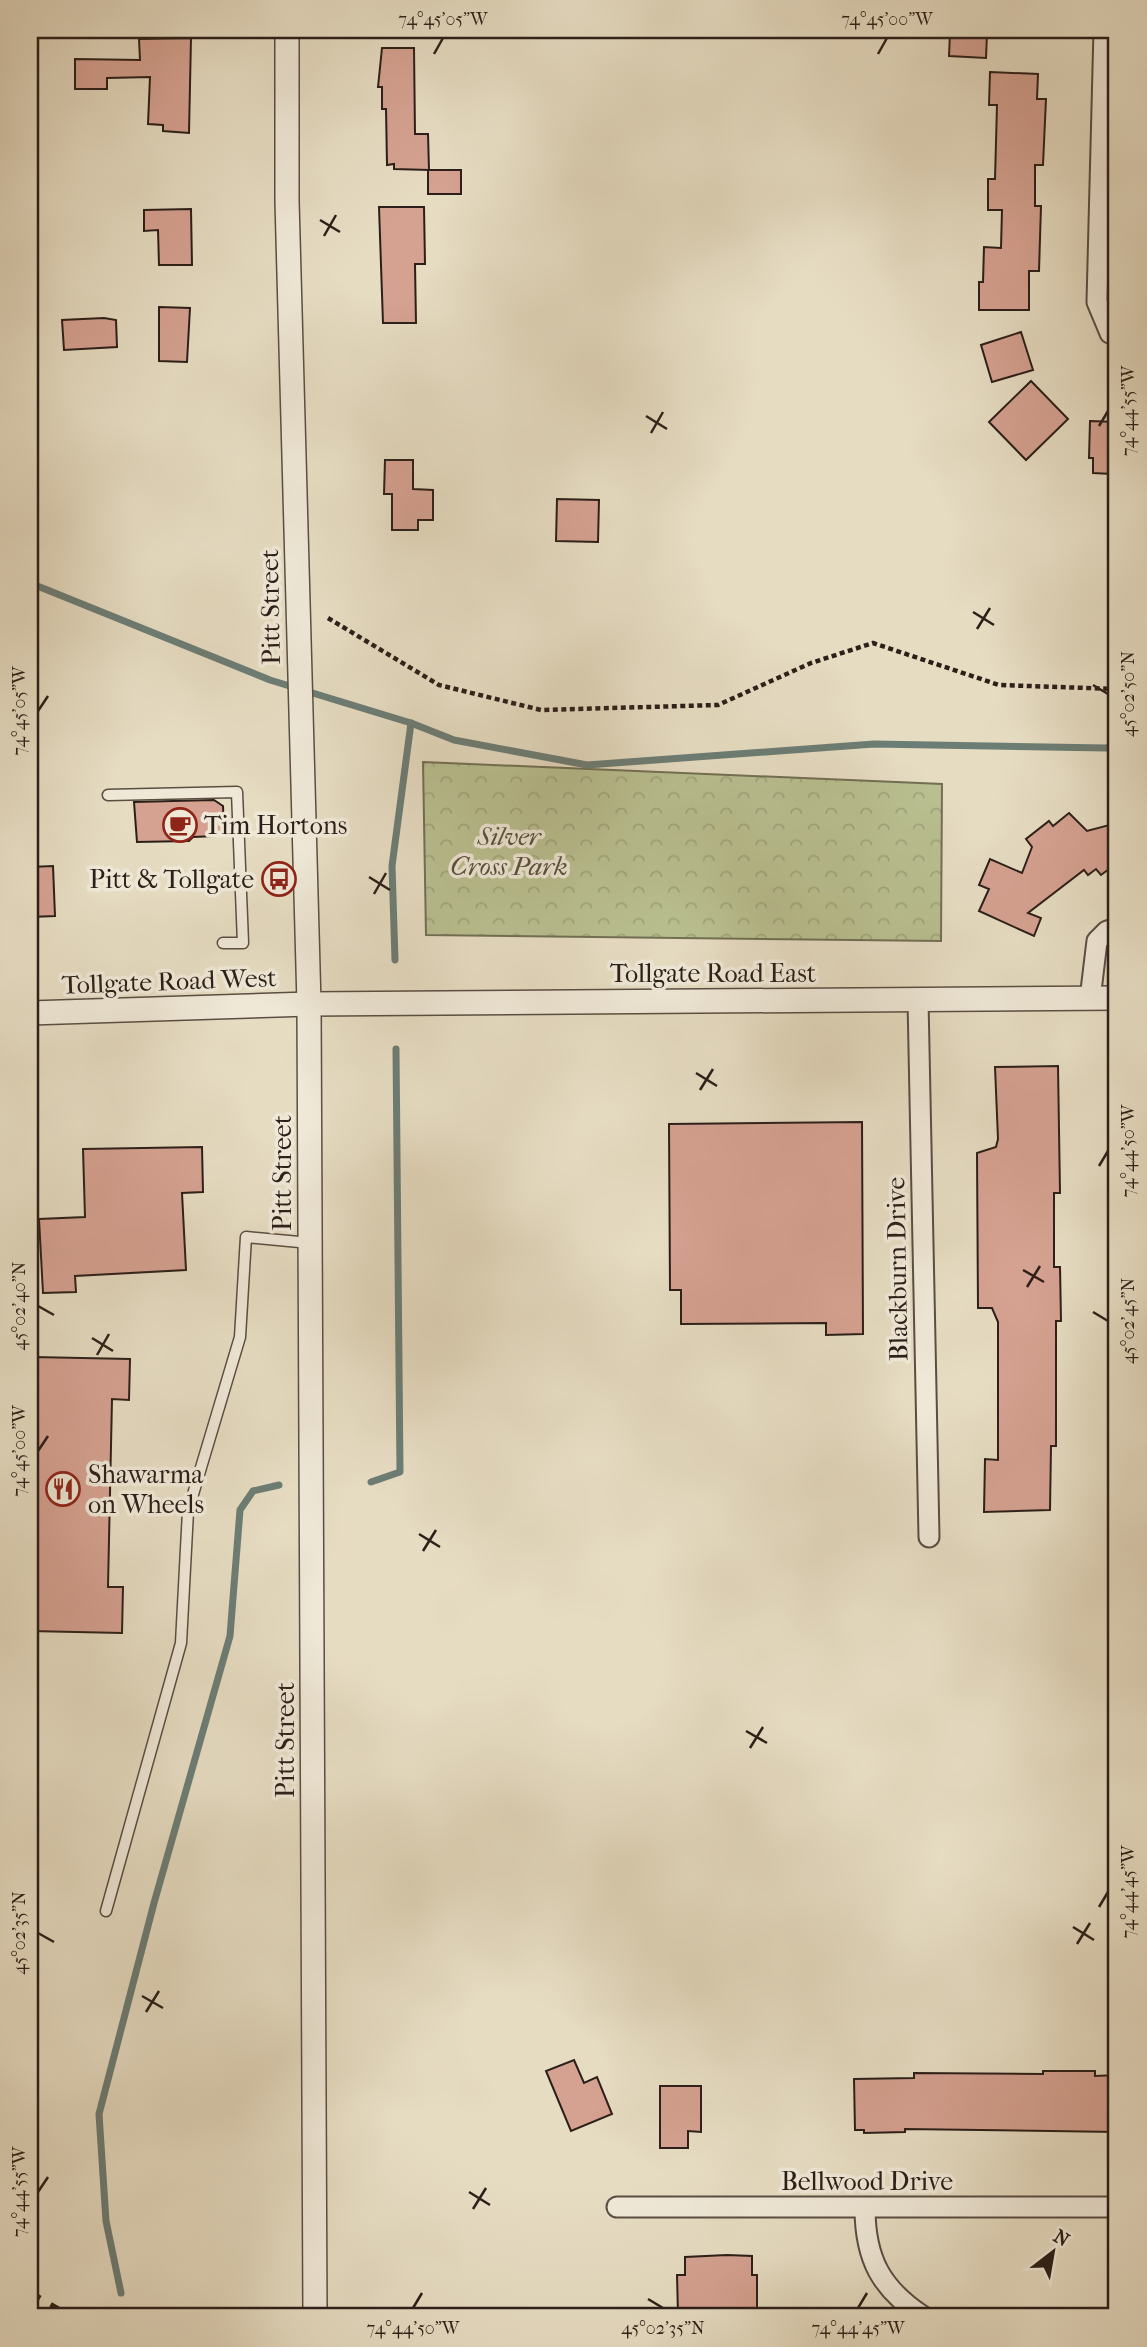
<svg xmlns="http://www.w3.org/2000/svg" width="1147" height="2347" viewBox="0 0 1147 2347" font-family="'IM FELL French Canon',serif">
	<defs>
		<pattern id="forest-crowns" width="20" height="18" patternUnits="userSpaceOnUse" patternTransform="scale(1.75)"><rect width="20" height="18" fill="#b9bf90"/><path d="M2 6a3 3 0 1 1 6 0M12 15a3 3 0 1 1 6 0" fill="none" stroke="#9fa47c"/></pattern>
	</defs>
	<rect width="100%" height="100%" fill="#e6dcc2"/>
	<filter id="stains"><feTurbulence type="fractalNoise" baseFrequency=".00286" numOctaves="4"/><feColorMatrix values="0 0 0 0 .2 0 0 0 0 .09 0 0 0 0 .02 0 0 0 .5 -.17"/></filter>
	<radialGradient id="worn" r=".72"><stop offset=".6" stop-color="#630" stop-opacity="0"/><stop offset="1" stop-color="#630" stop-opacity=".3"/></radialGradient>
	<path fill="url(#forest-crowns)" stroke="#726f54" stroke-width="2" d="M423,762L942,784L941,941L426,935Z"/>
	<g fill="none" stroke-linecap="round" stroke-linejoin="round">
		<g stroke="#6c7d75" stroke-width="7">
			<path d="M30,583L270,680L411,723L454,740L587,765L874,744L1106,748L1117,745"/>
			<path d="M395,960L392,866L411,723"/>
			<path d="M371,1482L400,1472L396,1049"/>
			<path d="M121,2293L106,2221L99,2114L154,1903L230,1636L240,1510L253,1491L279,1485"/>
		</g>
	</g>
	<g fill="#d5a191" stroke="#2c1f19" stroke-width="2">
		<path d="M950,33L987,34L986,58L949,56Z"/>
		<path d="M191,38L189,133L163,131V125L148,124L150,77L107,78V89H75V59L140,60L139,39Z"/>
		<path d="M382,48H414L415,134H428L429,170L394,169V164L387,165L386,109H382V87H378Z"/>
		<path d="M990,72L1038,74L1037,99H1046L1043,165H1035V206H1041L1039,271H1029V310H979V282H983L984,247L1001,248L1002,210H988V179H995L997,105H989Z"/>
		<rect x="428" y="170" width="33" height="24"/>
		<path d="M379,207H424L425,264H415L416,323H383Z"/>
		<path d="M191,209L192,265H159L158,230L144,231V210Z"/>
		<path d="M159,307L190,308L187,362L159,361Z"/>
		<path d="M104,318L116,320L117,347L64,350L62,320Z"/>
		<path d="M1021,332L1033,370L992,382L981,345Z"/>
		<path d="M1031,381L1068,419L1026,460L989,422Z"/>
		<path d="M1090,421L1117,422V459H1113L1112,474L1093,473V458H1089Z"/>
		<path d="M385,460H413V489L433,490V520H418V530H392V494H384Z"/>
		<path d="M557,499L599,500L598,542L556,541Z"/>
		<path d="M214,800L223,806L224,830L216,836L193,837L189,841L137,842L134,802Z"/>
		<path d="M1069,813L1087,831L1117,823V863L1101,875L1096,869L1088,875L1084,870L1028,913L1041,918L1034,936L979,911L989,889L979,885L990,859L1022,873L1032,847L1026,839L1049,821L1053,826Z"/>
		<path d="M53,866L55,916L30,917V867Z"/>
		<path d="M1058,1066L1060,1193H1054V1267H1060L1061,1321H1056V1446H1051L1050,1510L984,1512L985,1459L998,1460V1322L992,1308H978L977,1153L996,1147L998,1139L995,1067Z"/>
		<path d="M862,1122L863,1334L826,1335V1323L681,1324V1290H670L669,1124Z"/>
		<path d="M202,1147L203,1192L182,1193L186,1270L75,1276L76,1292L43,1293L39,1219L85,1217L83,1149Z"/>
		<path d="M33,1357L130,1359L129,1400L112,1399L108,1587H123L122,1633L30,1631Z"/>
		<path d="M574,2060L584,2083L597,2077L612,2114L571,2131L546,2071Z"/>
		<path d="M1043,2071H1095V2076L1117,2075V2132L905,2129V2132L864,2133V2130H855L854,2079L914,2078V2073L1043,2074Z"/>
		<path d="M660,2086H701V2132L688,2131V2148H660Z"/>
		<path d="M727,2255L752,2256V2275H757V2314H678L677,2275H685V2257Z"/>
	</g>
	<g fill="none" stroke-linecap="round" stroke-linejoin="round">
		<g stroke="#5a4e43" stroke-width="13">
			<g id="service">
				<path d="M108,795L237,792L243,943H223"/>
				<path d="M106,1911L181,1643L188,1511L240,1337L246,1237L310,1243"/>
			</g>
		</g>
		<g stroke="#5a4e43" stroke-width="23">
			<g id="minor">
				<path d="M1104,30L1097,302L1110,333L1117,335"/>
				<path d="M1090,999L1097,941L1107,931L1117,928"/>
				<path d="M918,1000L929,1537"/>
				<path d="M617,2207H1117"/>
				<path d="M865,2208C865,2259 881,2289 924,2317"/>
			</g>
		</g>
		<g stroke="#5a4e43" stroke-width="26">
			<g id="tertiary">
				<path d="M287,30V201L309,1004L315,2317"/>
				<path d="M30,1013L309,1004L1117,998"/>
			</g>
		</g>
		<path stroke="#2c1f19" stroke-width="4.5" stroke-dasharray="5 3.5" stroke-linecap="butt" d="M328,618L439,685L541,710L718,705L811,663L873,643L999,685L1117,689"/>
		<use href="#service" stroke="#efe8d7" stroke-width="10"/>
		<use href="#minor" stroke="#efe8d7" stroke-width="19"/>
		<use href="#tertiary" stroke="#efe8d7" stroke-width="23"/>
		<g stroke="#2c1f19" stroke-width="5" stroke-dasharray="12 12" stroke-linecap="butt">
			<path d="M30,2292L72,2317"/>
			<path d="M30,2307L46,2317"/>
		</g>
	</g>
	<path fill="none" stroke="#2c1f19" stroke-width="2.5" d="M434,54L443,38M878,54L887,38M320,220L340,232M324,236L336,215M646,416L667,429M1099,426L1108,411M651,433L663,412M973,612L994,625M977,629L990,608M1093,685L1108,694M38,711L48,696M369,877L390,890M374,894L386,873M696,1073L717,1086M700,1090L713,1069M1099,1166L1108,1151M1023,1270L1044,1282M1027,1287L1040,1266M38,1306L54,1315M1093,1312L1108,1321M92,1338L113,1351M97,1355L109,1334M38,1451L48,1436M419,1534L440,1547M423,1551L436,1530M746,1731L767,1743M750,1748L763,1727M1099,1907L1108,1892M1073,1927L1094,1940M38,1933L54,1942M1077,1944L1090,1923M142,1996L163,2008M146,2012L159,1991M38,2192L48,2177M469,2192L490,2205M473,2209L486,2188M648,2299L663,2308M413,2308L422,2293M858,2308L867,2293"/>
	<defs>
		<g id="cafe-ring" transform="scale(1.75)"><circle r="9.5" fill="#efe8d7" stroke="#8f2418" stroke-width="1.5"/><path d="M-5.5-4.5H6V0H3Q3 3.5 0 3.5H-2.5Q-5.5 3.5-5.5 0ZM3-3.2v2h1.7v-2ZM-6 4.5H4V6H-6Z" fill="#8f2418"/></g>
		<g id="bus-ring" transform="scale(1.75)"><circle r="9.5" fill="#efe8d7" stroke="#8f2418" stroke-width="1.5"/><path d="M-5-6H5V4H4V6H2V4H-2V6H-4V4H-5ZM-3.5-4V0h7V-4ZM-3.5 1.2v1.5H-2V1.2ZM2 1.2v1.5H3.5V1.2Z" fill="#8f2418"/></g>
		<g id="restaurant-ring" transform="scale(1.75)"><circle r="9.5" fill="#efe8d7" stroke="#8f2418" stroke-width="1.5"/><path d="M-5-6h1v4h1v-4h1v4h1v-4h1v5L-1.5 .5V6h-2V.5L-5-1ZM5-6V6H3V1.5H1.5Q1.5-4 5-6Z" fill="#8f2418"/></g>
	</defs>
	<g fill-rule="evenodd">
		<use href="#cafe-ring" x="180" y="825"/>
		<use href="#bus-ring" x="279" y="879"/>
		<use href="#restaurant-ring" x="63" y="1489"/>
	</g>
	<g text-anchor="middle" stroke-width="7" stroke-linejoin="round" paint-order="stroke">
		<g font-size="26" fill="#2c1f19" stroke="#efe8d7">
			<text transform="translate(270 607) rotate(-91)" y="9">Pitt Street</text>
			<text x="713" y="982">Tollgate Road East</text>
			<text transform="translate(169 981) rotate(-2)" y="9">Tollgate Road West</text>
			<text transform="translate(282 1173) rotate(-90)" y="9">Pitt Street</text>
			<text transform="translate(897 1269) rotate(-91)" y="9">Blackburn Drive</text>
			<text transform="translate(285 1740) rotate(-90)" y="9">Pitt Street</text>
			<text x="867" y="2190">Bellwood Drive</text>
		</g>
		<g font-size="26" fill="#2c1f19" stroke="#efe8d7" text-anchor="start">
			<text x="204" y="834">Tim Hortons</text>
			<text x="254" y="888" text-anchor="end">Pitt &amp; Tollgate</text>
			<text x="88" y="1483">Shawarma<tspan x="88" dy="30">on Wheels</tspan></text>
		</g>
		<g font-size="26" font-style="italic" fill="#564f3d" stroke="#efe8d7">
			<text x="509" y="845">Silver<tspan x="509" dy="30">Cross Park</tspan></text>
		</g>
	</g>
	<rect width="1147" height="2347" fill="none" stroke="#e6dcc2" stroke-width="77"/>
	<g transform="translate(1053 2252) rotate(31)" stroke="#efe8d7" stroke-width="5" paint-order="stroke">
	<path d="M0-5L12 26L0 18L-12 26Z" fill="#2c1f19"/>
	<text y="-10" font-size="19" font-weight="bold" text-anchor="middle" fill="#2c1f19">N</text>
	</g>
	<rect x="38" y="38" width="1070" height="2270" fill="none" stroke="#2c1f19" stroke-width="2.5"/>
	<g font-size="18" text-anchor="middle" fill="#2c1f19">
		<text x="443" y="25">74°45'05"W</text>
		<text x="887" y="25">74°45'00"W</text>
		<text transform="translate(1128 411) rotate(-90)" y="6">74°44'55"W</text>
		<text transform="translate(1128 694) rotate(-90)" y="6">45°02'50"N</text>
		<text transform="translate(19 711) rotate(-90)" y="6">74°45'05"W</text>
		<text transform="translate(1128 1151) rotate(-90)" y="6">74°44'50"W</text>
		<text transform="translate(19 1306) rotate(-90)" y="6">45°02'40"N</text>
		<text transform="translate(1128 1321) rotate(-90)" y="6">45°02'45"N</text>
		<text transform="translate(19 1451) rotate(-90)" y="6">74°45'00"W</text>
		<text transform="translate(1128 1892) rotate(-90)" y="6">74°44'45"W</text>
		<text transform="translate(19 1933) rotate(-90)" y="6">45°02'35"N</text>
		<text transform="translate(19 2192) rotate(-90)" y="6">74°44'55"W</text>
		<text x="413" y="2334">74°44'50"W</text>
		<text x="663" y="2334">45°02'35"N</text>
		<text x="858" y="2334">74°44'45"W</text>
	</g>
	<rect width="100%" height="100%" filter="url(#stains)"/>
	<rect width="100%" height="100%" fill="url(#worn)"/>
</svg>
